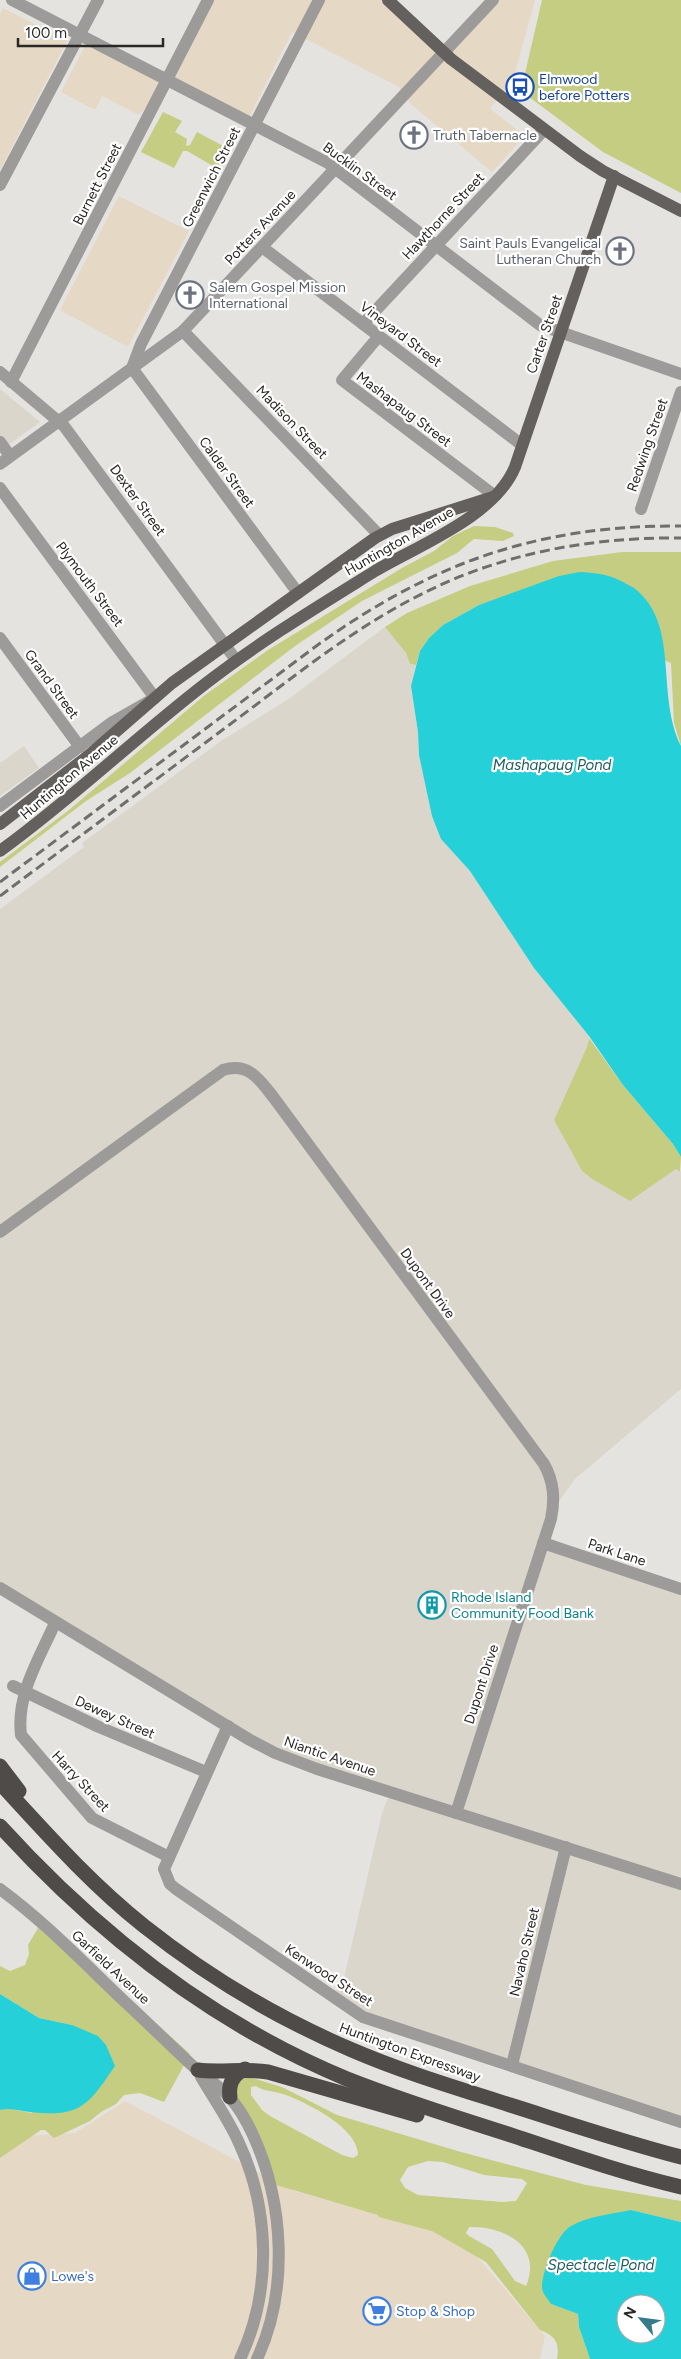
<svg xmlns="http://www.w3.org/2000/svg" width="681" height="2359" viewBox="0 0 681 2359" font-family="Figtree,sans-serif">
	<rect width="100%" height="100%" fill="#e5e3df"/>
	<g fill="#e5d8c4">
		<path d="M211,0H393L447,51L498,0H535L514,76L490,109L525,136L492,172L411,104L399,87L292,32L249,117L172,77L139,115L102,96L95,110L61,92L89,38L149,70H176Z"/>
		<path d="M3,8L67,41L0,170V14Z"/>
		<path d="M119,196L189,231L128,347L60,310Z"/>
		<path d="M125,2101L294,2191L461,2238L545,2336L540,2359H0V2149L23,2136L75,2133Z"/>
	</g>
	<g fill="#dbd6cb">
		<path d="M0,389L40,422L0,451Z"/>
		<path d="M385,627L406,653L410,664L416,665L411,686L418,732L419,755L441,839L470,871L534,968L589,1036L587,1047L554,1120L582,1171L592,1179L630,1201L676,1169L680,1172L681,1170V1389L575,1479L557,1504L549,1538L681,1591V2121L381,2023L333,1997L344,1978L382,1813L390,1793L279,1753L0,1587V909L84,847L82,843L221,741L287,700Z"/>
		<path d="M24,746L39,768L0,796V763Z"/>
	</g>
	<g fill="#c5cd82" fill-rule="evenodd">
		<path d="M542,0H681V193L603,152L521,91Z"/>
		<path d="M163,112L182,121L175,132L187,139L186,146L190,145L197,132L231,150L220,170L187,151H183L174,168L141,152Z"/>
		<path d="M474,526L495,527L513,533L514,536L503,541L474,539L457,553L362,601L295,646L130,773L86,801L0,867V862L69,810L205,695L268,650L402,568L434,551L453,536Z"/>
		<path d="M622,552H681V746L674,723L671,663L510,596L479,605L443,625L429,638L420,651L416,665L410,664L406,653L385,627L407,613L470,586L553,561Z"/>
		<path d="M589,1038L623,1085L673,1144L681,1157L680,1172L676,1169L630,1201L592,1179L582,1171L554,1120L587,1047Z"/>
		<path d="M38,1928L137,2006L190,2054L164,2102L140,2093L124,2095L116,2104L101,2112L90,2121L54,2138L45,2130H41L0,2158V2110L6,2108L32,2113L72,2025L39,2018L0,1994V1966L10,1971L25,1965L29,1954L28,1945Z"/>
		<path d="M236,2073L282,2087L337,2115L461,2152L586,2185L681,2201V2222L631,2210L551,2304L578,2314L579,2327L590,2359H557C560,2342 555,2336 540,2330L486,2262L432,2231L379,2217L378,2215L266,2182L226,2081ZM256,2086C265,2092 276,2091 286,2095C309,2104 358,2128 358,2155L353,2158L342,2155L270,2116L262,2110L251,2095V2087ZM428,2161L443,2162L484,2175L522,2179L527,2183L516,2201L502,2202L418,2195L405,2188L400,2180L408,2167ZM469,2227C504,2226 543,2246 526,2286L515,2281L492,2249L469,2236L466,2233Z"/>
	</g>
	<g fill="#26d0d8" fill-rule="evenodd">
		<path d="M580,572C607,574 611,575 634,588C681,624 655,694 681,746V1157L673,1144L623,1085L589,1036L534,968L470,871L441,839L432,816L419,755L418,732L411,686L420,651L429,638L443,625L479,605L559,576Z"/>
		<path d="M0,1994L39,2018L72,2025L98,2036L106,2045L115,2066C89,2104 81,2118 30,2112C20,2111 10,2107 0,2110Z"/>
		<path d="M631,2210L681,2222V2359H590L579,2327L578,2314L551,2304C548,2299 542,2293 542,2287C542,2271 557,2234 571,2226C589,2216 612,2214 631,2210ZM626,2304H656V2334H626Z"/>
	</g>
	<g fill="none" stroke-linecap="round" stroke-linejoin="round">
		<g stroke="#9d9b9a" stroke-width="12">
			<path d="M12,0L328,163L540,325L681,374"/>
			<path d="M0,185L98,0"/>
			<path d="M262,247L522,445"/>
			<path d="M363,324L544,130"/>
			<path d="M183,331L379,535"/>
			<path d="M379,336L342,380L495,496"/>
			<path d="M0,372L64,426L236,660"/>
			<path d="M11,382L208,0"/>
			<path d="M0,442L10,456"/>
			<path d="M0,464L183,331L493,0"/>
			<path d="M0,488L155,698L111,723L0,806"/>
			<path d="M641,509L681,392"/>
			<path d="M298,593L132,368L141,344L319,0"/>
			<path d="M0,638L80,747"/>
			<path d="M0,1232L223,1070C249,1062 260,1080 274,1098L544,1464C554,1482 555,1499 551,1519L456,1813"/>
			<path d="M543,1543L681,1589"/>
			<path d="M0,1588L250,1740L275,1753L317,1769L681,1884"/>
			<path d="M55,1623C39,1659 16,1695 21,1735L92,1818L169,1857"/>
			<path d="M13,1686L99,1727L206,1772"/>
			<path d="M228,1726L164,1869L170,1884L176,1889L363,2017L681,2122"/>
			<path d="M0,1889C45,1922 83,1962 123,2000C148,2023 172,2047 197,2070C207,2079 220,2086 229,2097C239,2107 247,2122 253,2135C284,2203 289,2290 257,2359"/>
			<path d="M512,2065L566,1847"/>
			<path d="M201,2077C214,2099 229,2120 239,2143C270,2210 272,2292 240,2359"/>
		</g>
		<g stroke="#64605e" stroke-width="12">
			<path d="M388,0L451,59L580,156L603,171L681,211"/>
			<path d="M0,824L88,756L172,683L375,538L392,529L493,497"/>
			<path d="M0,851C72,799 135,738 205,684C259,642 317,607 375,571C419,545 495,516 515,467L614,176"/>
		</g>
		<g stroke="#4f4b49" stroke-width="15">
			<path d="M0,1766L19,1791"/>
			<path d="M0,1783C46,1833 90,1883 144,1926C207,1976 277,2018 352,2050C403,2072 457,2088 510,2105C567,2123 623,2142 681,2157"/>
			<path d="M0,1826C98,1934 212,2023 347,2079C400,2100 454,2117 508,2134C565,2153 622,2173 681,2187"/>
			<path d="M198,2070C221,2073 244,2068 268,2072L417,2115"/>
			<path d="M230,2097C228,2084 233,2074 245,2069"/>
		</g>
		<g stroke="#706e6c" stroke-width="3" stroke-dasharray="10 5" stroke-linecap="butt">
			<path d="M0,882L319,644C434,562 539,525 681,526"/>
			<path d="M0,896C75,840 150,784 225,728C286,683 346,633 414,598C497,554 588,537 681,538"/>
		</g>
	</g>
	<defs>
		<g id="bus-ring" transform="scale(1.4375)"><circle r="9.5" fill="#fff" stroke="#1a4fb4" stroke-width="1.5"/><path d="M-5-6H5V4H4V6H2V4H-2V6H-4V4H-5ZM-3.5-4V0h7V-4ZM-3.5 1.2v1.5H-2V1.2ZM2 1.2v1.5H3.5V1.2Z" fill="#1a4fb4"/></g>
		<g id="church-ring" transform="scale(1.4375)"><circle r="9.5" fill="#fff" stroke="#6b7280" stroke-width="1.5"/><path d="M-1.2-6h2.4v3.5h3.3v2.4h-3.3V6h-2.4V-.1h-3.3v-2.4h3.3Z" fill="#6b7280"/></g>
		<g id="building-ring" transform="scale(1.4375)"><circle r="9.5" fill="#fff" stroke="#0f9aa8" stroke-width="1.5"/><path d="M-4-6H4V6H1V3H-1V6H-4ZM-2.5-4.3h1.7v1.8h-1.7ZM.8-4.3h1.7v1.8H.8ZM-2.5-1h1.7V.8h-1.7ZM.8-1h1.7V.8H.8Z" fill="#0f9aa8"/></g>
		<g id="shop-ring" transform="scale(1.4375)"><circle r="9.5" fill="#fff" stroke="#3f7fe0" stroke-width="1.5"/><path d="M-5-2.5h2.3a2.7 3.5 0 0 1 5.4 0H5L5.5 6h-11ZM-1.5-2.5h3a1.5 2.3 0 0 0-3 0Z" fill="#3f7fe0"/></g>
		<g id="supermarket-ring" transform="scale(1.4375)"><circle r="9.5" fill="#fff" stroke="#3f7fe0" stroke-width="1.5"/><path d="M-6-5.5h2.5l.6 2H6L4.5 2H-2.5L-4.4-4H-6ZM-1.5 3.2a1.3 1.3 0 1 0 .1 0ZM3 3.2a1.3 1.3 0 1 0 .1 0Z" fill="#3f7fe0"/></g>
	</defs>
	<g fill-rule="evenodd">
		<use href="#bus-ring" x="520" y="87"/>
		<use href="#church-ring" x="414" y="135"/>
		<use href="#church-ring" x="620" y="251"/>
		<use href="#church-ring" x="190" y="295"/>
		<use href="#building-ring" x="432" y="1605"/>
		<use href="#shop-ring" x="32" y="2276"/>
		<use href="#supermarket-ring" x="377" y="2311"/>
	</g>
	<g text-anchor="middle" stroke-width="4.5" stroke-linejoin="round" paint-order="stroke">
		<g font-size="14" fill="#164399" stroke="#fff" text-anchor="start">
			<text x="539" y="84">Elmwood<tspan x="539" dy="16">before Potters</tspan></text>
		</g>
		<g font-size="14" fill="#5b616d" stroke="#fff" text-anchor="start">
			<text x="433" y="140">Truth Tabernacle</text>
			<text x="601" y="248" text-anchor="end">Saint Pauls Evangelical<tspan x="601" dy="16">Lutheran Church</tspan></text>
			<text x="209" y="292">Salem Gospel Mission<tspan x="209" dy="16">International</tspan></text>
		</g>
		<g font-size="14" fill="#292826" stroke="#fff">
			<text transform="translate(360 171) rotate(36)" y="5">Bucklin Street</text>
			<text transform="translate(211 177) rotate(-63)" y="5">Greenwich Street</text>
			<text transform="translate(97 184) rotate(-63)" y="5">Burnett Street</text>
			<text transform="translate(443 216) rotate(-47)" y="5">Hawthorne Street</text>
			<text transform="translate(260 227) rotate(-47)" y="5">Potters Avenue</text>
			<text transform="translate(401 334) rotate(37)" y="5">Vineyard Street</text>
			<text transform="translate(544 334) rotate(-71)" y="5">Carter Street</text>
			<text transform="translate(404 409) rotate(37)" y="5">Mashapaug Street</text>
			<text transform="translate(292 422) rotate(46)" y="5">Madison Street</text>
			<text transform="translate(647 445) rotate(-71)" y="5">Redwing Street</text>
			<text transform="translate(227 472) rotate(54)" y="5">Calder Street</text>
			<text transform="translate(138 500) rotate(54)" y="5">Dexter Street</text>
			<text transform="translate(399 541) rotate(-30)" y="5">Huntington Avenue</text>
			<text transform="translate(90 584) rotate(53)" y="5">Plymouth Street</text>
			<text transform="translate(52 684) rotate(54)" y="5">Grand Street</text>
			<text transform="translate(69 777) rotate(-40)" y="5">Huntington Avenue</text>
			<text transform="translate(428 1283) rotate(54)" y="5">Dupont Drive</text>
			<text transform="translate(617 1552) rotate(18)" y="5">Park Lane</text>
			<text transform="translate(481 1684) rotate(-72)" y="5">Dupont Drive</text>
			<text transform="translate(115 1717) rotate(24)" y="5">Dewey Street</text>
			<text transform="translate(330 1756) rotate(19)" y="5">Niantic Avenue</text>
			<text transform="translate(81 1781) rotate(47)" y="5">Harry Street</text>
			<text transform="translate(524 1952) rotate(-77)" y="5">Navaho Street</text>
			<text transform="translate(111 1967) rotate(43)" y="5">Garfield Avenue</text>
			<text transform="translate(329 1975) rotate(33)" y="5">Kenwood Street</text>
			<text transform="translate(410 2052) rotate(20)" y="5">Huntington Expressway</text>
		</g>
		<g font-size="14" fill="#0d838f" stroke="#fff" text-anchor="start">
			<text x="451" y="1602">Rhode Island<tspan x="451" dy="16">Community Food Bank</tspan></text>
		</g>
		<g font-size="14" fill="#366cbe" stroke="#fff" text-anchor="start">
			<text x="51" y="2281">Lowe's</text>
			<text x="396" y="2316">Stop &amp; Shop</text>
		</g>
		<g font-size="15" font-style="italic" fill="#1d5c5f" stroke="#fff">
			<text x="552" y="770">Mashapaug Pond</text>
			<text x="601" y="2270">Spectacle Pond</text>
		</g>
	</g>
	<g transform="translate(641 2319) rotate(299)"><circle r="24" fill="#ffffff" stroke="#a9a9a8"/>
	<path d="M0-4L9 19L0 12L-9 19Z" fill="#367b89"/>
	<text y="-8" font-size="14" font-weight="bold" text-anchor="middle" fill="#292826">N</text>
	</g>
	<path d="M18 38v8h145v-8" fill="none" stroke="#292826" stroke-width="2.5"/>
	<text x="25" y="38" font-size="15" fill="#292826" stroke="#ffffff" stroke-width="4" paint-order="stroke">100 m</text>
</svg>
